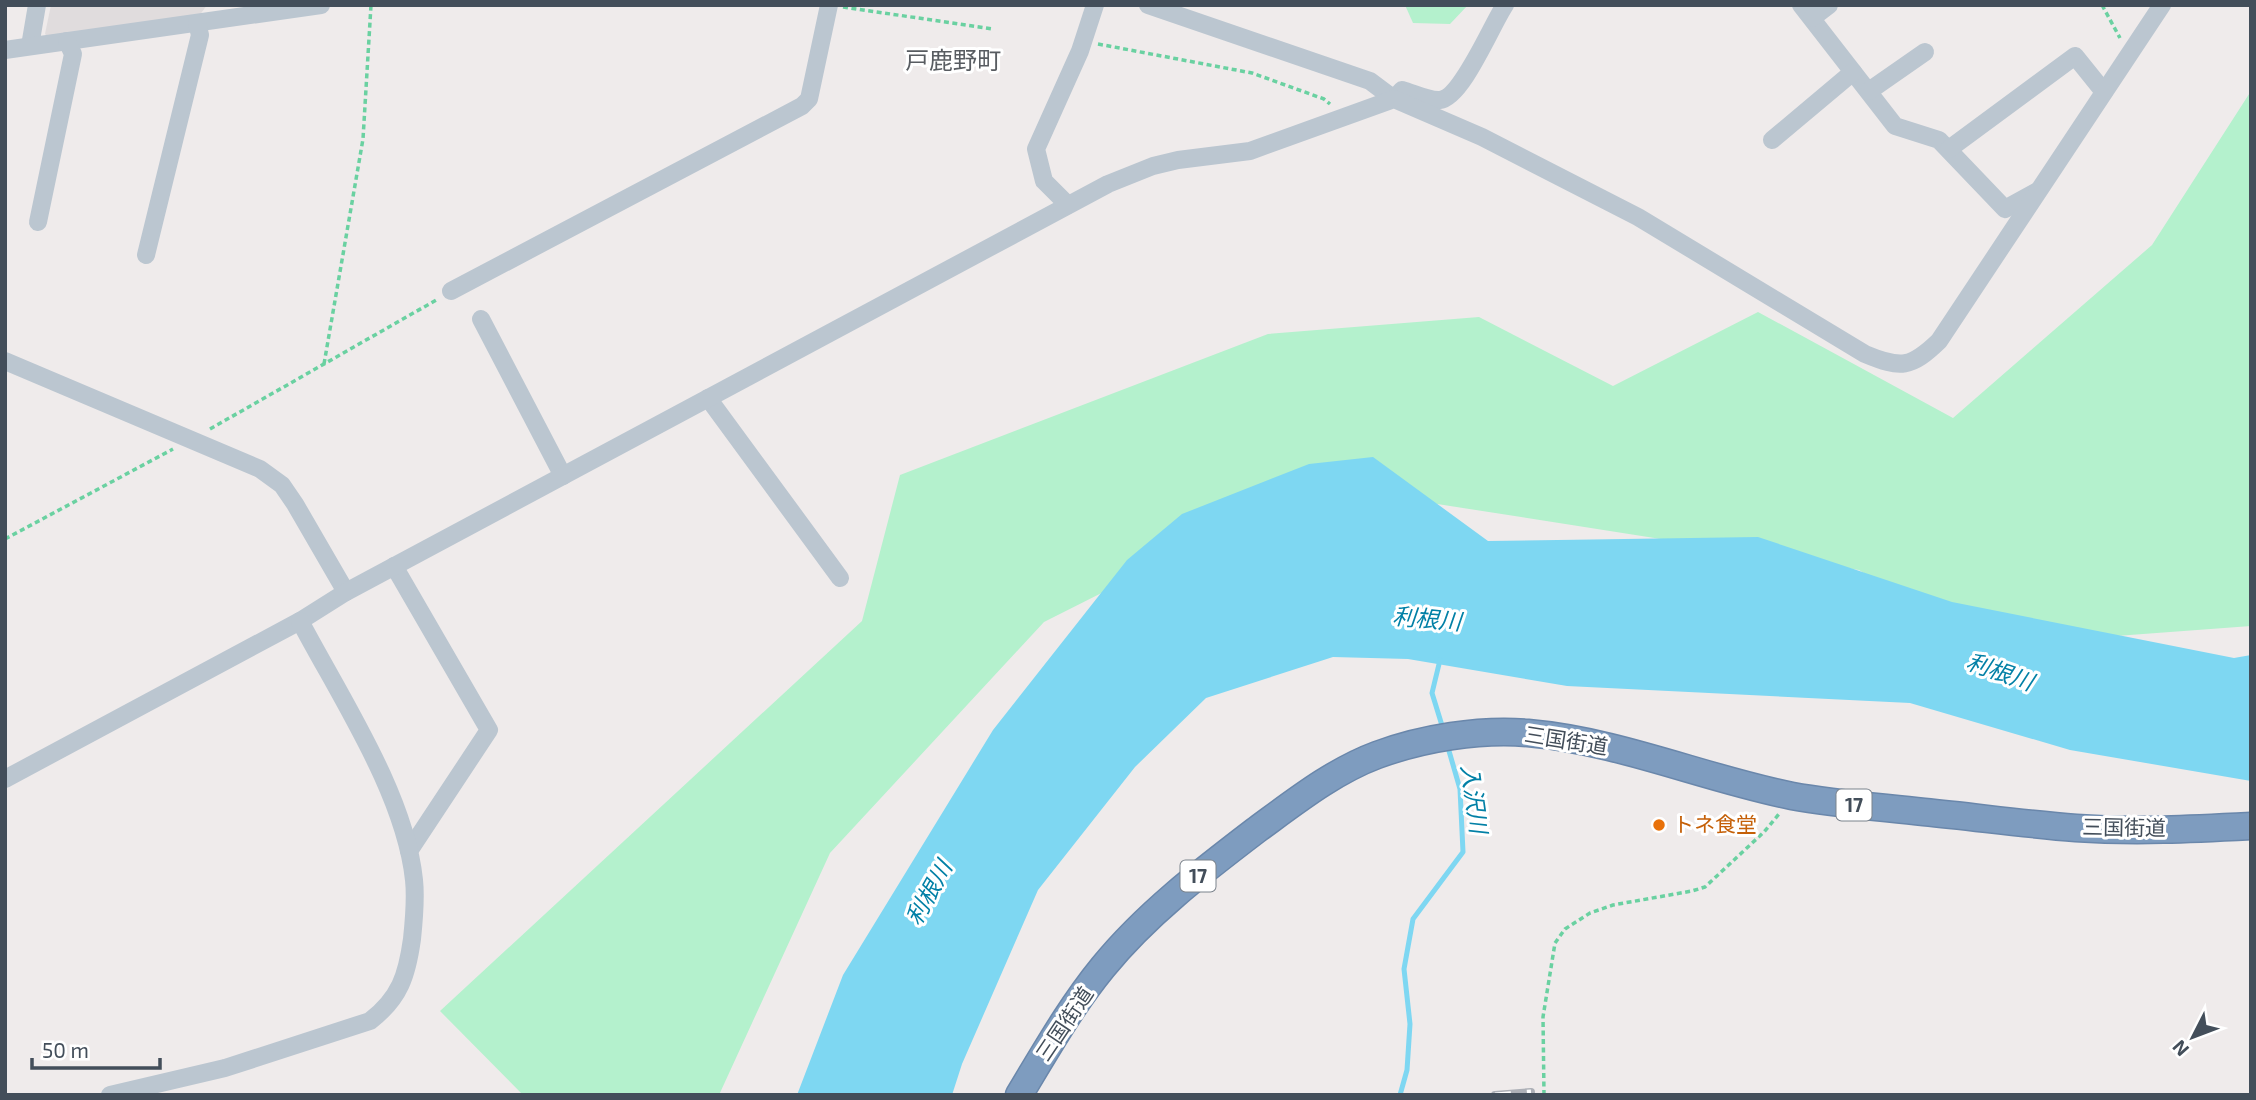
<svg xmlns="http://www.w3.org/2000/svg" width="2256" height="1100" viewBox="0 0 2256 1100" font-family="'Exo 2','Noto Sans JP',sans-serif">
	<rect width="100%" height="100%" fill="#efebeb"/>
	<path fill="#e0dcdd" d="M51,5H207L199,16L49,38L45,34Z"/>
	<g fill="#b4f1cd">
		<path d="M1405,5H1468L1450,24L1413,23Z"/>
		<path d="M2251,91V626L1983,646L1859,570L1316,485L1044,622L830,853L719,1095H523L440,1011L862,621L900,475L1268,334L1479,317L1613,386L1758,312L1953,418L2152,245Z"/>
	</g>
	<path fill="#7ed7f2" d="M1373,457L1488,541L1758,537L1952,602L2234,658L2251,655V781L2070,750L1910,703L1567,686L1408,659L1333,657L1206,698L1135,767L1038,890L962,1064L952,1095H797L843,975L993,730L1127,560L1182,514L1309,464Z"/>
	<g fill="none" stroke-linecap="round" stroke-linejoin="round">
		<g stroke="#7ed7f2" stroke-width="5">
			<path d="M1440,660L1432,693L1444,732"/>
			<path d="M1400,1095L1407,1070L1410,1024L1404,969L1413,919L1463,852L1460,789L1447,744"/>
		</g>
		<g stroke="#6a87ab" stroke-width="29">
			<path id="highway" d="M1019,1095C1045,1052 1071,1006 1103,967C1147,913 1204,870 1259,828C1296,801 1334,771 1377,755C1423,738 1479,729 1528,733C1619,741 1703,778 1792,796C1836,804 1880,807 1924,812C1975,817 2026,824 2076,828C2134,832 2193,829 2251,826"/>
		</g>
		<g stroke="#6ad1a1" stroke-width="3.5" stroke-dasharray="5 3.5" stroke-linecap="butt">
			<path d="M2102,5L2120,38"/>
			<path d="M843,7L993,29"/>
			<path d="M1098,44L1252,73L1324,99L1330,104"/>
			<path d="M324,364L363,139L371,5"/>
			<path d="M210,429L438,299"/>
			<path d="M5,539L173,449"/>
			<path d="M1544,1095L1543,1017L1555,943L1565,929L1590,913L1613,905L1692,891L1705,887L1764,832L1779,814"/>
		</g>
		<g stroke="#bbc6d0" stroke-width="18">
			<path d="M1148,5L1370,81L1394,99L1402,90C1413,93 1429,101 1440,100C1462,98 1492,24 1505,5"/>
			<path d="M1801,5L1895,126L1939,140L2005,209L2036,192"/>
			<path d="M1812,18L1829,5"/>
			<path d="M30,46L37,5"/>
			<path d="M5,50L321,5"/>
			<path d="M1869,91L1925,52"/>
			<path d="M1772,140L1853,72"/>
			<path d="M1949,149L2075,56L2104,92"/>
			<path d="M1068,205L1044,181L1036,149L1080,51L1095,5"/>
			<path d="M38,222L73,54L67,41"/>
			<path d="M146,255L200,35L197,23"/>
			<path d="M451,291L802,106L809,99L829,5"/>
			<path d="M481,319L563,476"/>
			<path d="M5,361L260,469L282,485L295,504L346,592"/>
			<path d="M708,398L840,578"/>
			<path d="M394,566L489,730L409,851"/>
			<path d="M5,779L300,621L346,592L1108,184L1153,166L1178,160L1250,151L1394,99L1482,137L1638,217L1865,354C1901,369 1911,368 1939,341L2162,5"/>
			<path d="M110,1095L225,1068L370,1021C400,998 407,975 412,939C414,920 416,898 414,880C405,794 340,697 300,621"/>
		</g>
		<use href="#highway" stroke="#7e9cbf" stroke-width="26"/>
		<g stroke="#adb0b7" stroke-width="8">
			<path id="rail" d="M1495,1095L1531,1092"/>
		</g>
		<use href="#rail" stroke="#fff" stroke-width="5" stroke-dasharray="16" stroke-linecap="butt"/>
	</g>
	<circle fill="#e8710a" stroke="#fff" stroke-width="2.5" cx="1659" cy="825" r="7"/>
	<g text-anchor="middle" stroke-width="6" stroke-linejoin="round" paint-order="stroke">
		<g fill="#fff" stroke="#7b838c" stroke-width="2">
			<rect x="1836.5" y="789.5" width="35" height="31" rx="5"/>
			<rect x="1180.5" y="860.5" width="35" height="31" rx="5"/>
		</g>
		<g font-size="19" font-weight="bold" fill="#434e5a">
			<text x="1854" y="812">17</text>
			<text x="1198" y="883">17</text>
		</g>
		<g font-size="21" fill="#434e5a" stroke="#fff">
			<text transform="translate(1566 741) rotate(9)" y="7">三国街道</text>
			<text transform="translate(2124 828) rotate(1)" y="7">三国街道</text>
			<text transform="translate(1065 1024) rotate(-56)" y="7">三国街道</text>
		</g>
		<g font-size="21" fill="#c56008" stroke="#fff" text-anchor="start">
			<text x="1673" y="832">トネ食堂</text>
		</g>
		<g font-size="23" font-style="italic" fill="#0280a6" stroke="#fff">
			<text transform="translate(1427 619) rotate(5)" y="8">利根川</text>
			<text transform="translate(2000 672) rotate(19)" y="8">利根川</text>
			<text transform="translate(1474 799) rotate(82)" y="8">入沢川</text>
			<text transform="translate(929 893) rotate(-61)" y="8">利根川</text>
		</g>
		<g font-size="24" fill="#585c61" stroke="#fff">
			<text x="953" y="69">戸鹿野町</text>
		</g>
	</g>
	<rect width="2256" height="1100" fill="none" stroke="#434e5a" stroke-width="14"/>
	<g transform="translate(2193 1037) rotate(228)" stroke="#ffffff" stroke-width="5" paint-order="stroke">
	<path d="M0-5L12 26L0 18L-12 26Z" fill="#434e5a"/>
	<text y="-10" font-size="19" font-weight="bold" text-anchor="middle" fill="#434e5a">N</text>
	</g>
	<path d="M32 1058v10h128v-10" fill="none" stroke="#434e5a" stroke-width="3.5"/>
	<text x="42" y="1058" font-size="21" fill="#434e5a" stroke="#ffffff" stroke-width="5" paint-order="stroke">50 m</text>
</svg>
